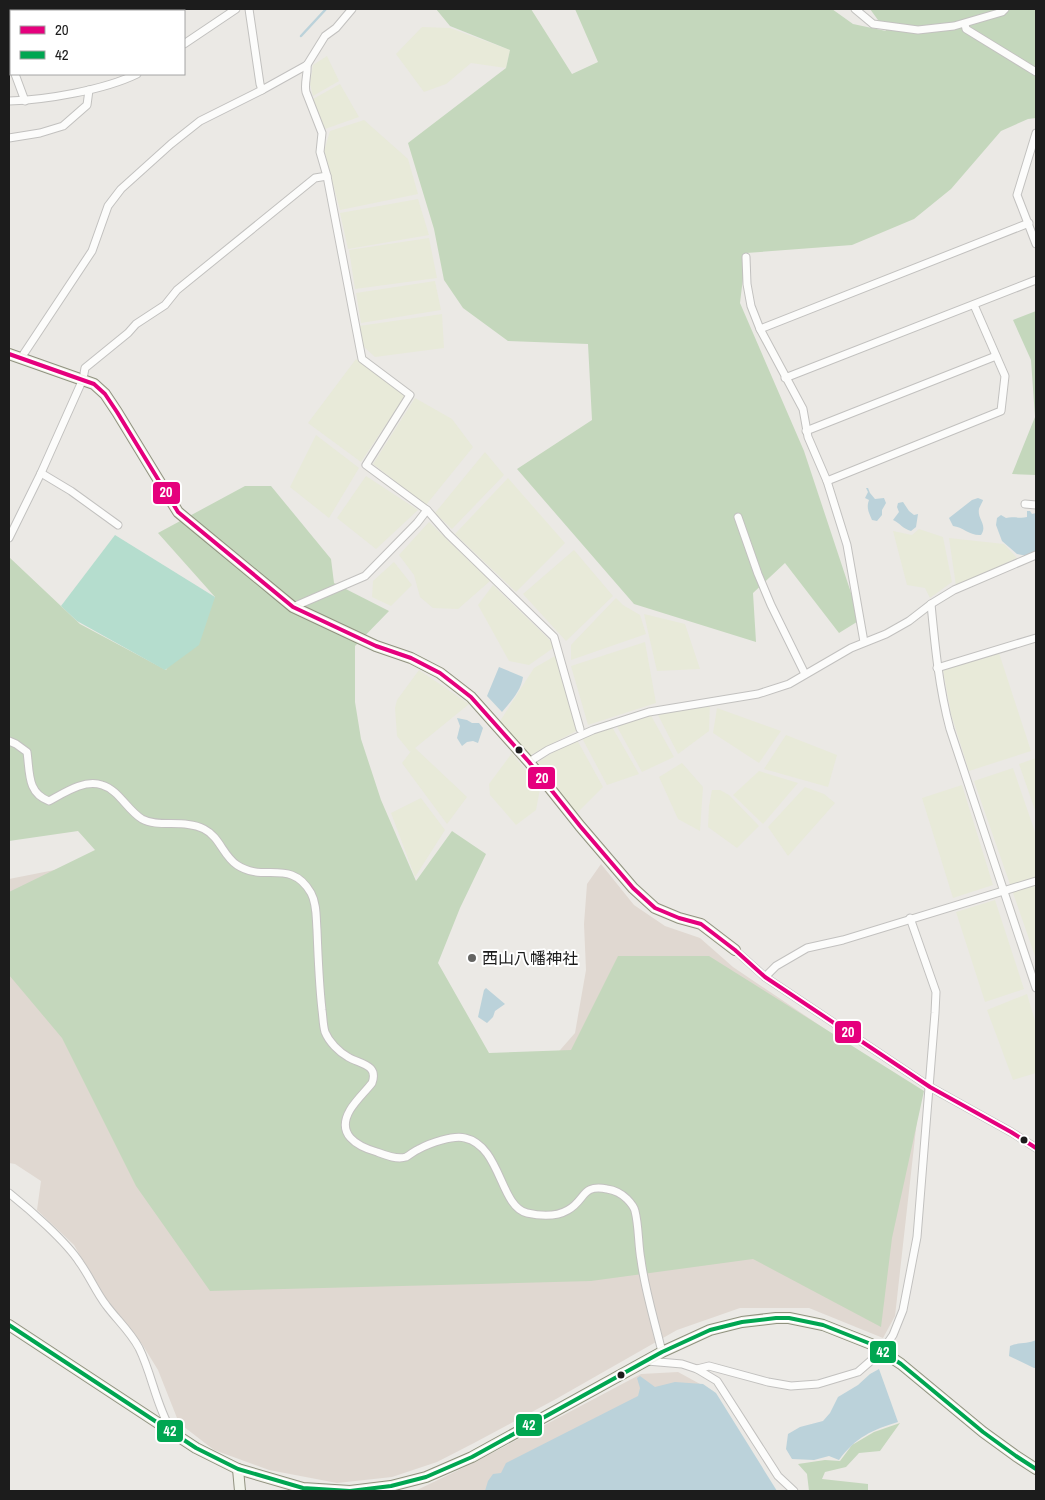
<svg xmlns="http://www.w3.org/2000/svg" width="1045" height="1500" viewBox="0 0 1045 1500" font-family="'Archivo Narrow','Noto Sans JP',sans-serif">
	<rect width="100%" height="100%" fill="#ebe9e5"/>
	<g fill="#e0d8d1">
		<path d="M9,561L77,628L167,674L181,673L224,607L350,711L433,965L489,1059L554,1057L575,1033L586,970L584,924L587,884L601,864L634,905L665,926L700,938L733,967L920,1093L895,1316L883,1338L809,1308H740L677,1330L556,1399L474,1443L437,1462L392,1477L337,1483L269,1470L214,1450L179,1423L158,1370L142,1344L106,1300L74,1245L37,1210L41,1181L15,1164L9,1163V879L100,861Z"/>
		<path d="M678,1372L713,1391L769,1491H406L417,1490L473,1463L641,1374Z"/>
	</g>
	<g fill="#e8ead9">
		<path d="M422,27L450,28L510,50L506,68L471,63L446,84L424,92L396,54Z"/>
		<path d="M327,56L339,81L313,96L310,84L313,65Z"/>
		<path d="M340,84L359,117L325,129L313,99Z"/>
		<path d="M364,120L408,159L418,194L340,210L324,151L330,131Z"/>
		<path d="M418,199L429,235L348,249L340,213Z"/>
		<path d="M429,238L437,278L355,289L349,250Z"/>
		<path d="M435,281L441,310L361,323L356,293Z"/>
		<path d="M442,314L444,348L375,357L361,344L359,326Z"/>
		<path d="M356,359L407,393L361,462L308,423Z"/>
		<path d="M415,398L452,419L473,447L426,505L373,464Z"/>
		<path d="M316,435L359,468L329,518L290,487Z"/>
		<path d="M485,452L504,475L452,529L435,513Z"/>
		<path d="M366,476L418,510L376,549L337,518Z"/>
		<path d="M508,478L565,543L516,592L455,534Z"/>
		<path d="M429,522L490,581L458,609L433,608L420,597L414,575L399,555Z"/>
		<path d="M919,529L943,537L952,582L930,598L925,588L907,585L893,531L912,535Z"/>
		<path d="M949,538L1004,544L1017,558L956,586Z"/>
		<path d="M574,550L613,596L566,641L523,594Z"/>
		<path d="M394,562L412,585L391,606L372,597L373,581Z"/>
		<path d="M493,585L556,646L529,665L509,661L478,605Z"/>
		<path d="M616,598L623,605L640,615L646,634L571,660V645Z"/>
		<path d="M644,614L685,624L700,669L657,671Z"/>
		<path d="M645,642L656,703L588,725L571,666Z"/>
		<path d="M999,653L1031,751L969,771L951,714L943,670Z"/>
		<path d="M555,656L566,694L580,729L525,758L500,721L534,668Z"/>
		<path d="M419,670L469,704L415,748L467,797L447,824L402,763L412,750L410,752L397,736L395,708L397,700Z"/>
		<path d="M710,702L709,731L678,754L656,711Z"/>
		<path d="M717,708L781,731L759,763L713,733Z"/>
		<path d="M649,712L674,757L642,772L615,723Z"/>
		<path d="M612,727L639,774L607,785L582,738Z"/>
		<path d="M786,735L837,755L828,787L764,769Z"/>
		<path d="M576,738L603,787L576,814L536,763Z"/>
		<path d="M512,753L540,789L536,810L516,825L490,795L489,784Z"/>
		<path d="M1036,758V813L1019,764Z"/>
		<path d="M682,763L703,787L700,831L678,819L659,777Z"/>
		<path d="M1013,768L1036,835V959L974,781Z"/>
		<path d="M759,771L798,783L763,824L733,795Z"/>
		<path d="M962,785L993,885L953,898L922,798Z"/>
		<path d="M805,787L824,794L835,803L788,856L768,827Z"/>
		<path d="M712,790H720L729,795L759,826L737,848L708,827L709,806Z"/>
		<path d="M421,798L445,830L415,877L391,813Z"/>
		<path d="M995,900L1024,989L985,1002L956,912Z"/>
		<path d="M1027,994L1036,1024V1073L1013,1080L987,1010Z"/>
	</g>
	<g fill="#c4d7bc">
		<path d="M436,9H531L572,74L598,62L575,9H832L853,24L886,31L870,9H1036V118L1028,119L1001,131L951,189L914,219L852,245L746,253L740,303L804,451L860,620L839,633L785,563L753,593L756,642L634,604L517,469L592,420L588,344L508,341L463,308L444,280L434,229L408,143L506,68L510,50L450,26Z"/>
		<path d="M1036,311V475L1012,474L1035,417L1031,360L1013,320Z"/>
		<path d="M245,486H271L331,559L334,583L389,611L355,646V702L361,739L381,800L416,881L452,831L486,854L460,908L438,963L489,1053L571,1050L618,956H709L924,1091L892,1238L881,1327L753,1259L591,1281L210,1291L136,1186L62,1038L9,975V892L95,850L78,831L9,841V557L80,624L166,670L215,597L158,533Z"/>
		<path d="M900,1423L880,1451L859,1453L846,1467L825,1472L822,1479L868,1484V1491H809L807,1474L798,1464L825,1460L840,1461L852,1445L874,1432Z"/>
	</g>
	<path fill="#b5ddce" d="M115,535L215,597L199,645L165,670L77,621L61,606Z"/>
	<g fill="#bbd2da">
		<path d="M866,488H868L870,493L875,499L884,498L886,503L882,510V515L877,521L872,520C869,513 866,508 869,500L865,498L868,492Z"/>
		<path d="M978,498L983,500C983,501 979,508 979,509C977,519 988,525 981,535C970,536 963,527 953,526L949,518L972,500Z"/>
		<path d="M903,502L909,511L914,515L918,514L916,527L911,531C903,529 900,523 893,520L899,512L897,507L898,503Z"/>
		<path d="M1027,511H1030L1032,514L1036,513V552L1027,556L1017,554L1002,541L996,525L997,518L1001,515L1006,518C1013,516 1020,519 1027,517Z"/>
		<path d="M499,667L523,677C521,691 511,701 502,712L487,696Z"/>
		<path d="M457,718L467,720L472,723H479L483,728L478,743L473,741L467,742L462,746L457,738L460,726Z"/>
		<path d="M486,988L505,1004L495,1011L493,1017L487,1023L478,1017L484,990Z"/>
		<path d="M1036,1340V1368H1034L1009,1356L1010,1346C1019,1342 1028,1344 1036,1340Z"/>
		<path d="M879,1369L898,1422C872,1430 856,1437 839,1460L829,1456L814,1460L792,1459L786,1449L788,1434L800,1427L823,1421L830,1413L838,1397L858,1385L870,1374Z"/>
		<path d="M640,1376L655,1387L675,1382L703,1384L716,1393L777,1491H485L488,1481L493,1474L501,1473L506,1463L638,1396L640,1388L637,1378Z"/>
	</g>
	<g fill="none" stroke-linecap="round" stroke-linejoin="round">
		<path stroke="#bbd2da" stroke-width="2.5" d="M301,36L326,9"/>
		<g stroke="#c2c1bf" stroke-width="9">
			<g id="street">
				<path d="M249,9L260,84L262,90"/>
				<path d="M855,9L873,24L918,30L954,26L1002,12L1005,9"/>
				<path d="M110,11L117,9"/>
				<path d="M965,24L966,29L1036,72"/>
				<path d="M184,44L236,9"/>
				<path d="M9,63L11,64"/>
				<path d="M307,65C308,74 304,83 306,92L322,133L320,152L327,176L362,359L410,395L366,465L427,510L448,534L554,637L580,729"/>
				<path d="M15,74L25,101"/>
				<path d="M9,101C46,100 104,90 137,74"/>
				<path d="M1036,133L1017,195L1036,244"/>
				<path d="M9,138L40,133L63,126L87,105L89,90"/>
				<path d="M746,257L747,284L751,306L760,329L803,409L808,437L827,481L847,545L864,642"/>
				<path d="M760,329L1029,223"/>
				<path d="M21,358L92,251L108,206L121,189L171,144L200,121L262,90L307,65L325,36L336,28L352,9"/>
				<path d="M785,378L1036,280"/>
				<path d="M806,431L996,356"/>
				<path d="M41,473L71,491L118,525"/>
				<path d="M827,481L1001,411L1005,376L974,305"/>
				<path d="M1025,504L1036,505"/>
				<path d="M738,517L758,574L771,605L805,674"/>
				<path d="M9,538L41,473L83,379L85,368L128,333L136,324L165,305L177,290L315,178L327,176"/>
				<path d="M931,604C935,646 939,688 950,729L1036,988"/>
				<path d="M293,607L365,576L417,523L427,510"/>
				<path d="M937,668L1036,638"/>
				<path d="M9,741L16,744L27,752C30,773 27,793 49,801C64,793 84,779 102,785C119,790 127,810 142,819C158,828 185,819 204,829C220,837 223,856 237,865C264,883 291,858 311,893C317,904 316,918 317,930C318,957 319,983 322,1010C323,1017 323,1025 325,1032C329,1042 339,1052 348,1057C359,1064 379,1064 372,1083C365,1092 356,1100 350,1110C336,1134 356,1146 377,1152C385,1155 397,1160 406,1157C410,1155 414,1151 419,1149C430,1143 453,1135 465,1138C501,1146 500,1207 527,1213C540,1216 556,1217 568,1210C586,1200 581,1184 607,1189C614,1190 622,1194 627,1199C630,1202 634,1207 635,1211C639,1227 638,1244 641,1260C645,1291 655,1322 662,1352"/>
				<path d="M529,762L548,750L593,730L649,712L758,694L789,684L851,648L886,634L909,621L931,604L954,590L1036,555"/>
				<path d="M735,950L765,977L930,1087L1011,1132L1036,1148"/>
				<path d="M765,977L776,966L807,948L843,940L1036,881"/>
				<path d="M9,1193C29,1209 66,1241 80,1263C90,1277 96,1292 106,1305C117,1320 130,1331 139,1348C152,1374 156,1405 171,1430"/>
				<path d="M647,1361L682,1364L697,1369L717,1381L778,1476L794,1491"/>
				<path d="M697,1369L709,1366L768,1382L791,1386L818,1384L858,1372L882,1351L893,1335L903,1310L917,1237L935,1013L936,992L910,918"/>
			</g>
		</g>
		<g stroke="#90927f" stroke-width="12">
			<g id="secondary">
				<path d="M9,354L94,384L105,394L117,412L178,512L293,607L376,646L411,658L440,673L471,697L529,762L580,826L633,888L655,908L679,918L701,924L735,950"/>
				<path d="M9,1325L196,1448L238,1469L303,1488L350,1491L391,1486L426,1477L472,1457L662,1352L710,1330L742,1322L776,1318H789L823,1325L871,1344L901,1364L983,1432L1016,1456L1036,1469"/>
				<path d="M238,1469L240,1491"/>
			</g>
		</g>
		<use href="#street" stroke="#fcfcfb" stroke-width="7"/>
		<use href="#secondary" stroke="#f1f2ea" stroke-width="10"/>
		<g stroke="#fff" stroke-width="8">
			<path id="bus-1" d="M9,354L94,384L105,394L117,412L178,512L293,607L376,646L411,658L440,673L471,697L529,762L580,826L633,888L655,908L679,918L701,924L735,950L765,977L930,1087L1011,1132L1036,1148"/>
		</g>
		<g stroke="#fff" stroke-width="8">
			<path id="bus-2" d="M9,1325L196,1448L238,1469L303,1488L350,1491L391,1486L426,1477L472,1457L662,1352L710,1330L742,1322L776,1318H789L823,1325L871,1344L901,1364L983,1432L1016,1456L1036,1469"/>
		</g>
		<use href="#bus-1" stroke="#e5007d" stroke-width="4"/>
		<use href="#bus-2" stroke="#00a651" stroke-width="4"/>
	</g>
	<g fill="#1c1c1c" stroke="#fff" stroke-width="2">
		<circle cx="519" cy="750" r="4.5"/>
		<circle cx="1024" cy="1140" r="4.5"/>
		<circle cx="621" cy="1375" r="4.5"/>
	</g>
	<circle fill="#646462" stroke="#fff" stroke-width="2" cx="472" cy="958" r="5"/>
	<g text-anchor="middle" stroke-width="4" stroke-linejoin="round" paint-order="stroke">
		<g font-size="16" fill="#1c1c1c" stroke="#fff" text-anchor="start">
			<text x="482" y="964">西山八幡神社</text>
		</g>
	</g>
	<g stroke="#fff" stroke-width="2">
		<rect x="152" y="481" width="29" height="24" rx="5" fill="#e5007d"/>
		<rect x="527" y="766" width="29" height="24" rx="5" fill="#e5007d"/>
		<rect x="834" y="1020" width="28" height="24" rx="5" fill="#e5007d"/>
		<rect x="869" y="1340" width="28" height="24" rx="5" fill="#00a651"/>
		<rect x="515" y="1413" width="28" height="24" rx="5" fill="#00a651"/>
		<rect x="156" y="1419" width="28" height="24" rx="5" fill="#00a651"/>
	</g>
	<g font-size="14" text-anchor="middle" font-weight="bold" fill="#fff">
		<text x="166" y="497">20</text>
		<text x="542" y="783">20</text>
		<text x="848" y="1037">20</text>
		<text x="883" y="1357">42</text>
		<text x="529" y="1430">42</text>
		<text x="170" y="1436">42</text>
	</g>
	<rect width="1045" height="1500" fill="none" stroke="#1c1c1c" stroke-width="20"/>
	<rect x="10" y="10" width="175" height="65" fill="#ffffff" stroke="#a4a4a4"/>
	<rect x="20" y="26" width="25" height="8" fill="#e5007d" stroke="#a4a4a4"/>
	<text x="55" y="35" font-size="15" fill="#1c1c1c">20</text>
	<rect x="20" y="51" width="25" height="8" fill="#00a651" stroke="#a4a4a4"/>
	<text x="55" y="60" font-size="15" fill="#1c1c1c">42</text>
</svg>
